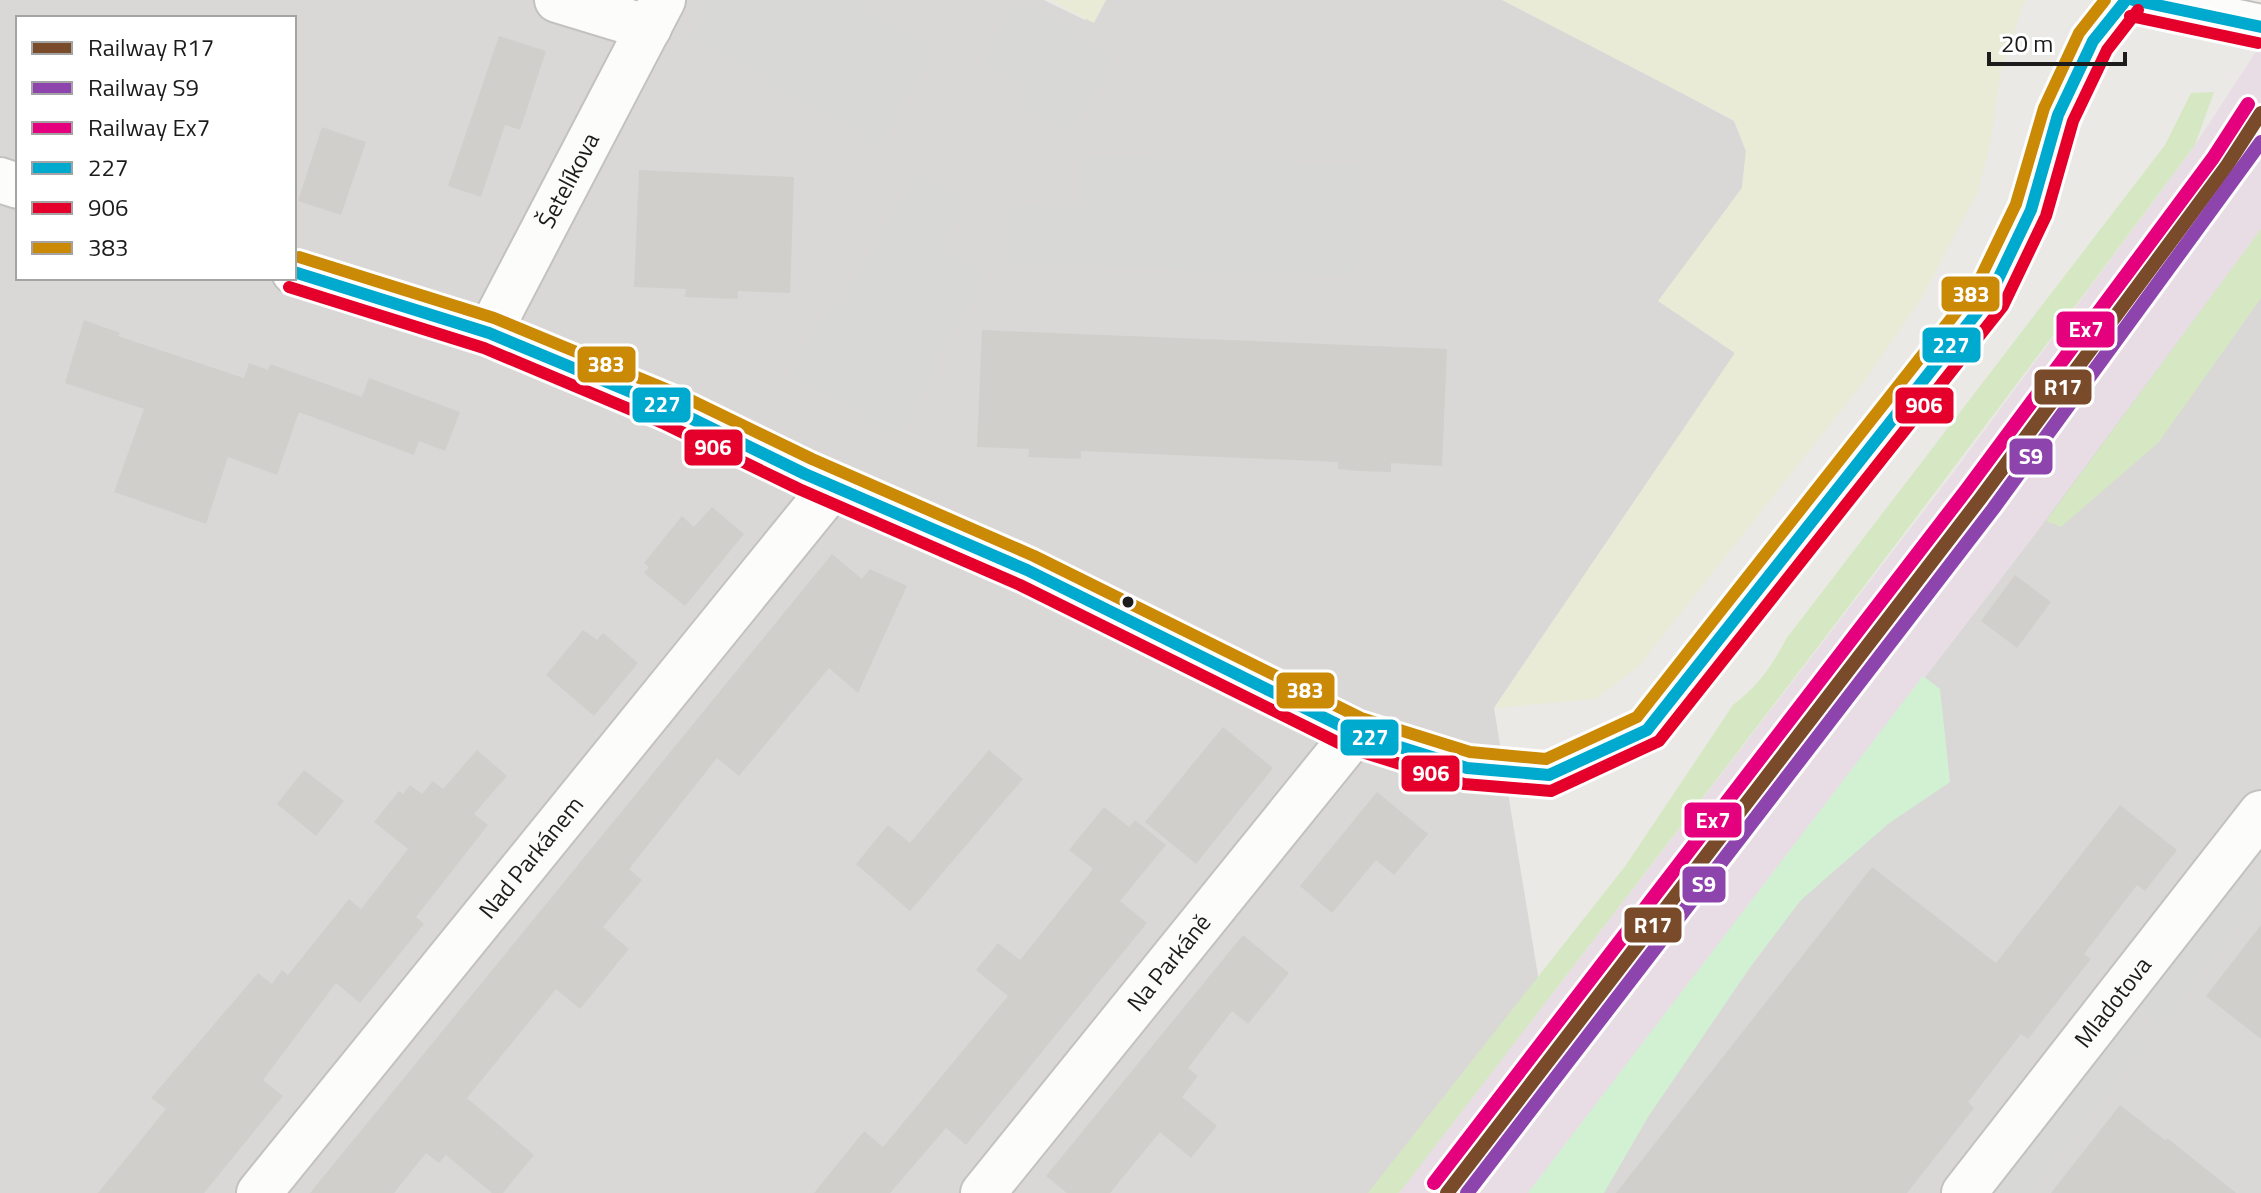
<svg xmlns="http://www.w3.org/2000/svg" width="2261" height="1193" viewBox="0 0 2261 1193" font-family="'Titillium Web',sans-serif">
	<rect width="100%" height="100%" fill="#eae9e5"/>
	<g fill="#d9d8d6" fill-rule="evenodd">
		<path d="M0,0H1044L1085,20L1097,0H1508L1734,121L1746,151L1742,188L1659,301L1735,353L1494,708L1543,1006L1399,1193H0ZM18,18H294V278H18Z"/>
		<path d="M2261,229V1193H1528L2032,538Z"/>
	</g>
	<path fill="#e8dde4" d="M2261,44V229L2032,538L1528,1193H1399L1950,477L2195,145Z"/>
	<g fill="#d8d8d6">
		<path d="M710,0H852L935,49L879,146L690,35Z"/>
		<path d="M1018,0L1116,56L1071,134L1022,106L1031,90L982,62Z"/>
		<path d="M1082,155L1359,165L1355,276L1010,263L1012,205L1079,207Z"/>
		<path d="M917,173L966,201L941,246L986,273L935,360L939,366L897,437L790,374L829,307L837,311Z"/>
		<path d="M2240,874L2261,890V895L2160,1025L2137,1007Z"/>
		<path d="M2121,1024L2146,1043L2029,1193H1990Z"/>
	</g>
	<g fill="#e9ebd7">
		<path d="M1050,0H1106L1094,23Z"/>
		<path d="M1502,0H2025L2000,73L1992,136L1978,191L1923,296L1866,379L1639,666L1596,699L1494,708L1735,353L1658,301L1742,188L1746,151L1734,120Z"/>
	</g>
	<g fill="#d6e8c3">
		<path d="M2214,92L2195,145C1934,498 1667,845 1399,1193H1368L1626,865L1733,705C1757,687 1773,665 1786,639L2165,145L2191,93Z"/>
		<path d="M2261,229V298L2159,442L2061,527L2046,521Z"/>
	</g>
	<path fill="#d2f1d3" d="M1923,676L1940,689L1950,782L1888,824L1801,900L1751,966L1648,1117L1604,1193H1528Z"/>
	<g fill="#d1cfcc">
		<path d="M499,36L546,51L520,130L505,125L481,197L448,186Z"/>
		<path d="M322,127L366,142L341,215L298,201Z"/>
		<path d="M639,170L794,177L790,293L738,291V299L685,297L686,289L634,287Z"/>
		<path d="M84,320L120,333L118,336L244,378L249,363L268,370L270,364L362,397L369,378L460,412L445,451L419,441L414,455L299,412L277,475L228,457L206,524L114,492L144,409L65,383Z"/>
		<path d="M982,330L1447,349L1442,466L1391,463V472L1358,471L1338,469V462L1081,451V459L1028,457L1029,449L977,447Z"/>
		<path d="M712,507L744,534L685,606L644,573L649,567L644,563L682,516L694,527Z"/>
		<path d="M832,554L862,579L870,569L907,586L858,693L829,668L739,776L717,758L629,869L642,880L603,927L629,949L580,1009L556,989L467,1098L534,1155L503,1193H492L446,1155L439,1163L426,1153L394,1193H310Z"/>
		<path d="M2015,575L2051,602L2017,648L1981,621Z"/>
		<path d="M583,630L597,640L603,633L638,663L594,716L546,675Z"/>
		<path d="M1223,727L1273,768L1196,864L1145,822Z"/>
		<path d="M477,750L507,776L474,814L488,825L416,917L424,924L360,1003L336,983L263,1080L283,1096L204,1193H98L166,1109L151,1098L258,973L272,984L282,970L288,975L349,899L361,909L408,849L374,822L399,791L403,794L410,785L422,794L433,781L443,789Z"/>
		<path d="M989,750L1023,779L910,911L856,864L888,825L910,843Z"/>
		<path d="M304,770L344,801L316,836L277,804Z"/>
		<path d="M1377,792L1428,834L1394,875L1376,860L1332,913L1300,886Z"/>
		<path d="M2120,805L2177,850L2145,891L2137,885L2084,954L2091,959L2028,1039L2021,1034L1968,1102L1974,1108L1907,1193H1616L1872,867L1996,963Z"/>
		<path d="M1104,807L1129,827L1135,820L1166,845L1120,901L1147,923L966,1145L946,1128L890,1193H814L864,1131L883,1147L1008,996L976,970L998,943L1020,960L1093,869L1069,850Z"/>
		<path d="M2261,925V1039L2206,996Z"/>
		<path d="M1243,935L1289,973L1248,1024L1232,1011L1188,1068L1198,1076L1182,1097L1217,1126L1191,1158L1160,1132L1110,1193H1067L1046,1176Z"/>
		<path d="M2120,1105L2165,1140L2167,1138L2236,1193H2051Z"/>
	</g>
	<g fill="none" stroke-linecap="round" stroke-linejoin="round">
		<g stroke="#c3c2c1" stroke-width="48">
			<g id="minor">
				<path d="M557,0L649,28"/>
				<path id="s1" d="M489,333L663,0"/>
				<path id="s2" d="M259,1193L833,486"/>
				<path id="s3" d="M983,1193L1355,733"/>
				<path id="s4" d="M1964,1193L2261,813"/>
			</g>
		</g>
		<g stroke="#c3c2c1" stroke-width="48">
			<g id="tertiary">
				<path d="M2133,0L2261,27"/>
				<path d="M0,180L18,186"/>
				<path d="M294,272L489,333L672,409L805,474L1027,570L1355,733L1467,768L1549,775L1647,730L1990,296L2031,210L2058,115L2093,41L2126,0"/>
			</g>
		</g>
		<use href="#minor" stroke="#fcfcfb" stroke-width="44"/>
		<use href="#tertiary" stroke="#fcfcfb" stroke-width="44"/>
		<g stroke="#fff" stroke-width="18">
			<g id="bus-1">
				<path d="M2133,0L2261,27"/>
				<path d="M294,272L489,333L672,409L805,474L1027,570L1355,733L1467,768L1549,775L1647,730L1990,296L2031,210L2058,115L2093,41L2126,0"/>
			</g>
		</g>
		<g stroke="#fff" stroke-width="18">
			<g id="bus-2">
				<path d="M2130,16L2258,43"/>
				<path d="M289,287L484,348L665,424L799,489L1020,585L1349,748L1464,784L1551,791L1659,741L2003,306L2046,216L2073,121L2107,50L2138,10"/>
			</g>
		</g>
		<g stroke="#fff" stroke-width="18">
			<path id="bus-3" d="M299,257L494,318L678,394L812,459L1034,556L1361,718L1470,752L1546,759L1637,717L1976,287L2016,204L2044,108L2079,33L2105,0"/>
		</g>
		<use href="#bus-1" stroke="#00a9ce" stroke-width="12"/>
		<use href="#bus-2" stroke="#e4002b" stroke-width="12"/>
		<use href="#bus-3" stroke="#cb8a06" stroke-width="12"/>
		<g stroke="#fff" stroke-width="20">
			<path id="rail-1" d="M1447,1193L1980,499L2226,167L2261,113"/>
		</g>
		<g stroke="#fff" stroke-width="20">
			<path id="rail-2" d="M1467,1193L1993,509L2261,142"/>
		</g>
		<g stroke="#fff" stroke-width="20">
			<path id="rail-3" d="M1434,1183L1967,489L2213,158L2248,104"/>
		</g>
		<use href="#rail-1" stroke="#7a4b2a" stroke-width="14"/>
		<use href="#rail-2" stroke="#8e44ad" stroke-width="14"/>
		<use href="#rail-3" stroke="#e5007d" stroke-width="14"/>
	</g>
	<circle fill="#1c1c1c" stroke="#fff" stroke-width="3" cx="1128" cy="602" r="7"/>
	<g text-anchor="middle" stroke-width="7" stroke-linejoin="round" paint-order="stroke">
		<g font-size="24" fill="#1c1c1c" stroke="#fff">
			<text dy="8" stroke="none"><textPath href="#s1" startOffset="172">Šetelíkova</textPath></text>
			<text dy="8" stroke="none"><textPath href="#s2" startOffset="432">Nad Parkánem</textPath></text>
			<text dy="8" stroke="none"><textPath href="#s3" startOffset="296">Na Parkáně</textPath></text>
			<text dy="8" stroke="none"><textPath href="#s4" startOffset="242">Mladotova</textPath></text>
		</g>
	</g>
	<g stroke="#fff" stroke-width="3">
		<rect x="1940" y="275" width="61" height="38" rx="8" fill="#cb8a06"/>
		<rect x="2055" y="310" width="61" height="39" rx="8" fill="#e5007d"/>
		<rect x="1921" y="326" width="61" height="38" rx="8" fill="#00a9ce"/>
		<rect x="576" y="345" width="61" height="39" rx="8" fill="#cb8a06"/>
		<rect x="2033" y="368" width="60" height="38" rx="8" fill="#7a4b2a"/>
		<rect x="631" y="386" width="61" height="38" rx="8" fill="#00a9ce"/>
		<rect x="1894" y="386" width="61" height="39" rx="8" fill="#e4002b"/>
		<rect x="683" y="428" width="61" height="39" rx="8" fill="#e4002b"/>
		<rect x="2008" y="437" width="46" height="39" rx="8" fill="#8e44ad"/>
		<rect x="1275" y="671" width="61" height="39" rx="8" fill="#cb8a06"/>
		<rect x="1339" y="718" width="61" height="39" rx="8" fill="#00a9ce"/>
		<rect x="1400" y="754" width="61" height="39" rx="8" fill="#e4002b"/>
		<rect x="1683" y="801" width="60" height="38" rx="8" fill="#e5007d"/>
		<rect x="1681" y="865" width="46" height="39" rx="8" fill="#8e44ad"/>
		<rect x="1623" y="906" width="60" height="38" rx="8" fill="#7a4b2a"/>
	</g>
	<g font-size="22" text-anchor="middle" font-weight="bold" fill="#fff">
		<text x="1971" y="302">383</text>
		<text x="2086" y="337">Ex7</text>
		<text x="1951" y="353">227</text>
		<text x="606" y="372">383</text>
		<text x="2063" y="395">R17</text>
		<text x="662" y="412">227</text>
		<text x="1924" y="413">906</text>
		<text x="713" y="455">906</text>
		<text x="2031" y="464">S9</text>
		<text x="1305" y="698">383</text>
		<text x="1370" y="745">227</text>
		<text x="1431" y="781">906</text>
		<text x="1713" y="828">Ex7</text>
		<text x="1704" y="892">S9</text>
		<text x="1653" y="933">R17</text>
	</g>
	<rect x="16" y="16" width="280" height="264" fill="#ffffff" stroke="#a4a4a4" stroke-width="2"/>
	<rect x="32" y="42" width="40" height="12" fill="#7a4b2a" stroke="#a4a4a4" stroke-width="2"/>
	<text x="88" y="56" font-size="24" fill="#1c1c1c">Railway R17</text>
	<rect x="32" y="82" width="40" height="12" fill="#8e44ad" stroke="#a4a4a4" stroke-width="2"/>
	<text x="88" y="96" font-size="24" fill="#1c1c1c">Railway S9</text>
	<rect x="32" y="122" width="40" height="12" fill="#e5007d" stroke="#a4a4a4" stroke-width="2"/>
	<text x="88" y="136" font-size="24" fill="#1c1c1c">Railway Ex7</text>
	<rect x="32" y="162" width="40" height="12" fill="#00a9ce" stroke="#a4a4a4" stroke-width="2"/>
	<text x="88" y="176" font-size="24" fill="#1c1c1c">227</text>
	<rect x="32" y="202" width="40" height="12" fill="#e4002b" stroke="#a4a4a4" stroke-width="2"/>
	<text x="88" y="216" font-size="24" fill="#1c1c1c">906</text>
	<rect x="32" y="242" width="40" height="12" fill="#cb8a06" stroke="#a4a4a4" stroke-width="2"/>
	<text x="88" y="256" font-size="24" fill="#1c1c1c">383</text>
	<path d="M1989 52v12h136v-12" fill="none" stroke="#1c1c1c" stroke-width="4"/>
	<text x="2001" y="52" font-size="24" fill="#1c1c1c" stroke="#ffffff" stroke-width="6" paint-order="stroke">20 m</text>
</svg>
